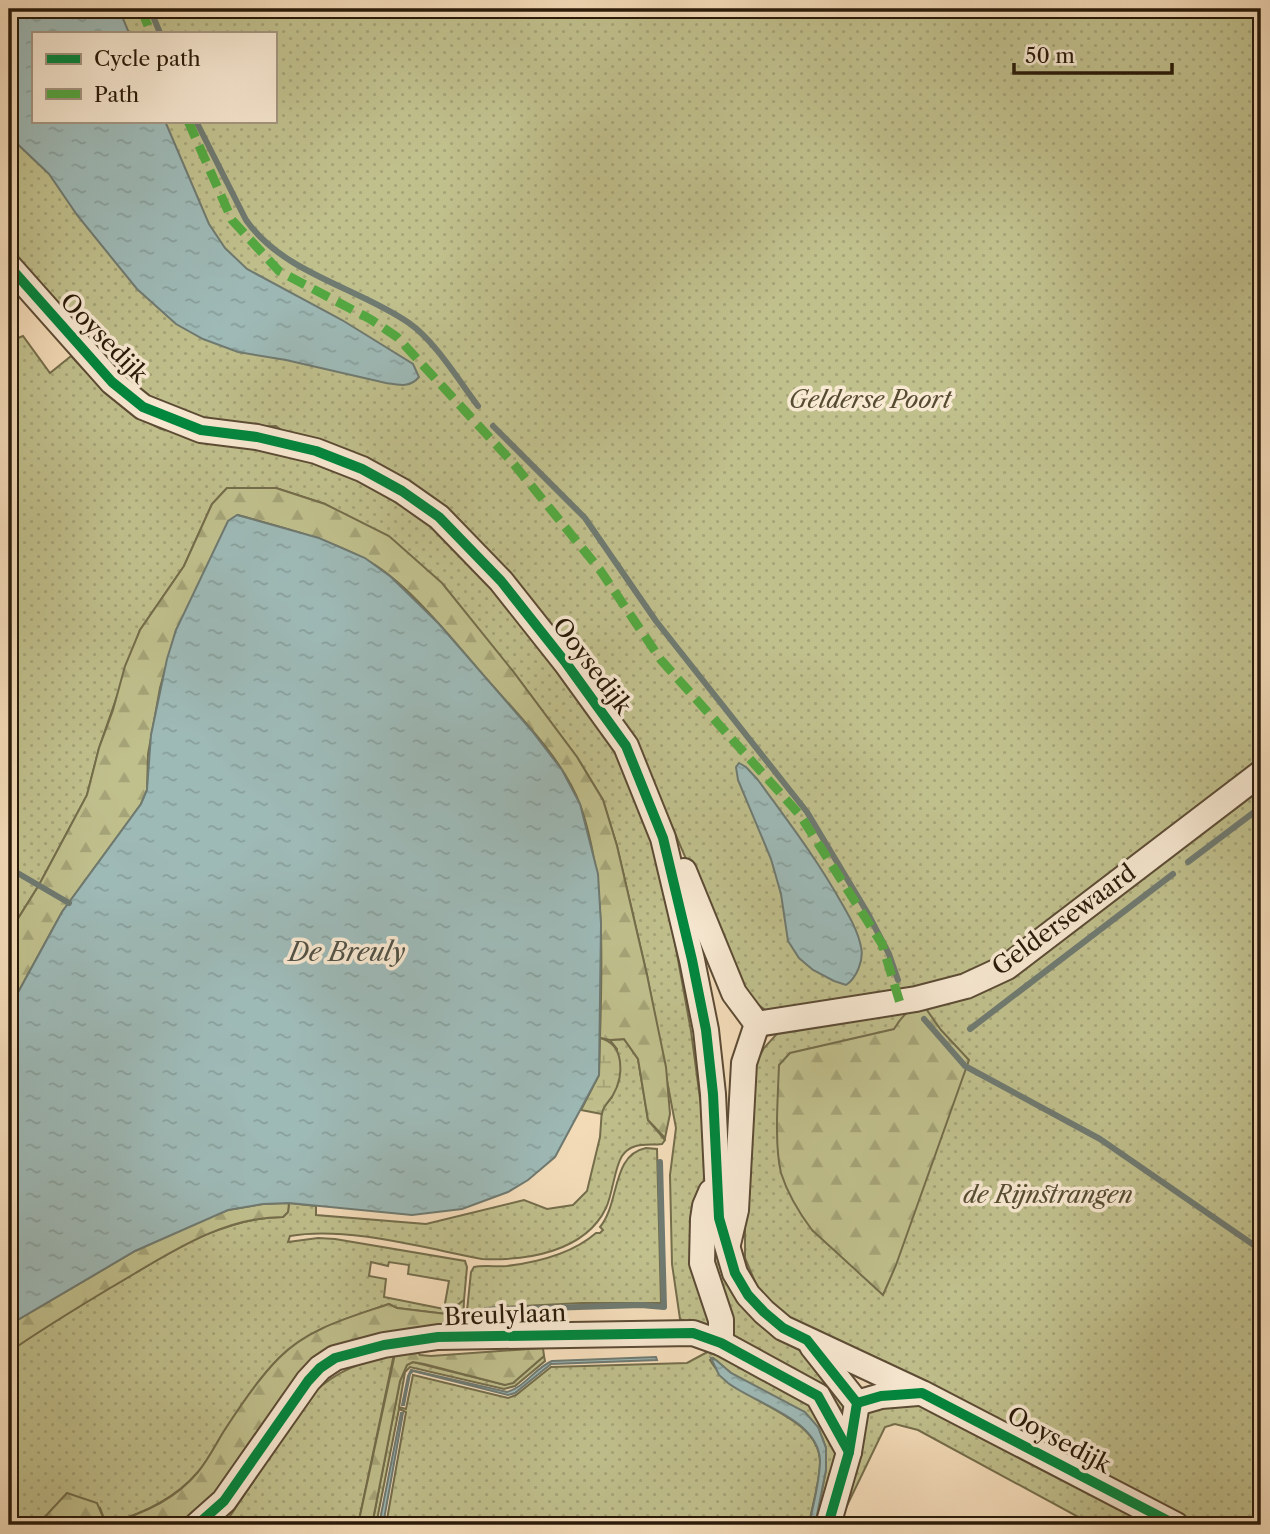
<svg xmlns="http://www.w3.org/2000/svg" width="1270" height="1534" viewBox="0 0 1270 1534" font-family="'Libre Caslon Text',serif">
	<defs>
		<pattern id="green-dots" width="8" height="8" patternUnits="userSpaceOnUse" patternTransform="scale(1.75)"><rect width="8" height="8" fill="#c0c08d"/><path d="M2 2h.1M6 6h.1" fill="none" stroke="#a5a478" stroke-width="1.8" stroke-linecap="round"/></pattern>
		<pattern id="forest-firs" width="22" height="20" patternUnits="userSpaceOnUse" patternTransform="scale(1.75)"><rect width="22" height="20" fill="#c0c08d"/><path d="M5 1l3.5 6h-7zM16 11l3.5 6h-7z" fill="#a5a478"/></pattern>
		<pattern id="wetland-marsh" width="20" height="14" patternUnits="userSpaceOnUse" patternTransform="scale(1.75)"><rect width="20" height="14" fill="#c0c08d"/><path d="M1 5h8M5 5V1M11 12h8M15 12V8" fill="none" stroke="#a5a478"/></pattern>
		<pattern id="water-ripples" width="26" height="14" patternUnits="userSpaceOnUse" patternTransform="scale(1.75)"><rect width="26" height="14" fill="#9ebab7"/><path d="M2 4q2-2 4 0t4 0M15 11q2-2 4 0t4 0" fill="none" stroke="#889f9c"/></pattern>
	</defs>
	<rect width="100%" height="100%" fill="#f5ddba"/>
	<filter id="stains"><feTurbulence type="fractalNoise" baseFrequency=".00286" numOctaves="4"/><feColorMatrix values="0 0 0 0 .2 0 0 0 0 .09 0 0 0 0 .02 0 0 0 .5 -.17"/></filter>
	<radialGradient id="worn" r=".72"><stop offset=".6" stop-color="#630" stop-opacity="0"/><stop offset="1" stop-color="#630" stop-opacity=".3"/></radialGradient>
	<g fill="url(#green-dots)" stroke="#746d4b" stroke-width="2" fill-rule="evenodd">
		<path d="M9,9H1261V1525H1185L792,1324L759,1291L745,1258V1213L756,1063L764,1048L785,1025L744,994L656,789L492,556L290,437L276,426L247,427L217,424L138,394L9,257ZM33,33H275V121H33Z"/>
		<path d="M9,322L18,338L23,336L50,373L71,356C98,385 124,412 161,429L311,458L389,491L482,569L617,745L660,861L691,1031L703,1121L712,1230L847,1404L846,1433C845,1427 845,1418 842,1412C830,1383 712,1331 680,1319L672,1264L670,1175L676,1128L647,975L617,846L603,800L577,757L512,670L325,504L276,488H227L212,504L184,566L140,630L99,748L87,795L39,885L9,933Z"/>
		<path d="M624,1039L638,1059L648,1120L665,1140L662,1144C648,1146 632,1141 622,1156C614,1169 613,1193 606,1208C585,1252 526,1261 482,1259C424,1248 347,1226 290,1236L288,1242L318,1238L335,1239L465,1261L467,1267L464,1300L446,1314L397,1308L389,1304C350,1317 309,1329 279,1358C257,1380 238,1410 221,1436C214,1448 207,1462 198,1472C174,1500 141,1515 106,1524L100,1508L42,1520L9,1518V1352C42,1329 75,1309 110,1288C164,1257 219,1217 283,1217L288,1212L289,1203L316,1206V1215L426,1224L524,1200L547,1209L573,1205L587,1191L600,1137L602,1109L612,1097L617,1049L610,1040ZM371,1262L388,1266L389,1262L409,1265L408,1274L449,1281L444,1309L384,1297L386,1279L369,1276Z"/>
		<path d="M646,1148L657,1149L661,1303H582L485,1308L484,1310L467,1311L471,1272L474,1267C485,1265 496,1267 507,1266C539,1262 572,1254 596,1233H600L603,1230L600,1227C620,1203 611,1155 646,1148Z"/>
		<path d="M713,1349L806,1395L838,1449L821,1525H815L826,1470V1448L818,1427L731,1373L713,1358L710,1360C735,1405 819,1412 820,1462C820,1482 812,1505 809,1525H386L406,1412L399,1409L376,1525H372L400,1381L407,1364L413,1362L505,1385L522,1375L544,1356L545,1361L515,1386L504,1389L410,1367L405,1372L399,1407L406,1409L413,1375L508,1398L516,1395L551,1367L687,1363Z"/>
		<path d="M394,1354L358,1525H224L313,1393C339,1369 361,1363 394,1354Z"/>
		<path d="M917,1401L1160,1525H1093L918,1430L895,1424L885,1427L841,1518L864,1412Z"/>
	</g>
	<g fill="url(#forest-firs)" stroke="#746d4b" stroke-width="2">
		<path d="M227,488H276L325,504L389,536L442,583L512,670L577,757L603,800L617,846L647,975L666,1067L670,1114L665,1138L648,1120L638,1059L624,1039L610,1040L600,1038C602,962 606,881 581,807C564,759 517,714 484,676C452,639 406,580 363,558C323,537 280,527 238,515L176,630L160,688L148,754L147,790L141,804L62,912L9,1009V933L39,885L87,795L99,748L113,710L125,666L140,630L184,566L212,504Z"/>
		<path d="M924,1006L941,1030L969,1060L896,1265L883,1295L812,1230C800,1214 787,1192 781,1173C774,1144 778,1095 779,1065L790,1053L894,1029C902,1016 908,1009 924,1006Z"/>
		<path d="M289,1203L288,1212L283,1217C219,1217 164,1257 110,1288C75,1309 42,1329 9,1352V1325L135,1251L200,1221L228,1210L263,1204Z"/>
		<path d="M464,1300L463,1322L426,1327L308,1367L281,1397L230,1480L187,1519L176,1525H9V1518L42,1520L67,1493L97,1503L106,1524C141,1515 175,1500 198,1472C208,1460 216,1444 224,1431C240,1406 258,1379 279,1358C308,1328 351,1317 389,1304L397,1308L446,1314Z"/>
		<path d="M543,1348L544,1356L513,1383L505,1385L424,1364L413,1362L407,1365L400,1381L372,1525H358L396,1349L417,1351L420,1355L431,1356Z"/>
	</g>
	<path fill="url(#wetland-marsh)" stroke="#746d4b" stroke-width="2" d="M600,1038C625,1044 624,1076 613,1095C609,1102 603,1105 602,1114L581,1110L599,1075Z"/>
	<g fill="url(#water-ripples)" stroke="#6f7a71" stroke-width="2">
		<path d="M9,9H119L129,33H33V121H165L209,224L225,248L247,269L342,320L413,364L419,377C410,388 399,385 386,383L286,360L238,352L203,339L176,324L137,289L77,215L49,174L9,136Z"/>
		<path d="M237,515L319,538L365,558L391,577L439,624L532,731L562,770L580,804L598,874L601,924L599,1075L555,1157L528,1180L508,1192L462,1209L412,1215L289,1203L263,1204L228,1210L135,1251L9,1325V1009L62,912L141,804L147,790L151,735L167,659L176,630L228,521Z"/>
		<path d="M739,763L746,767L758,780C787,820 817,859 841,902C849,916 858,931 861,947C864,959 857,978 846,985L834,981L813,970L799,958L788,941L781,894L771,859L738,780L736,767Z"/>
		<path d="M656,1357L657,1360L551,1364L515,1393L508,1395L413,1371L410,1374L404,1405H402L408,1376L411,1370L507,1392C525,1387 535,1368 552,1361Z"/>
		<path d="M711,1358L716,1360L731,1373L805,1412L818,1427L826,1448V1470L815,1525H809C813,1505 820,1481 820,1460C818,1419 756,1404 728,1383L719,1375Z"/>
		<path d="M401,1413H403L383,1525H379Z"/>
	</g>
	<g fill="none" stroke-linecap="round" stroke-linejoin="round">
		<g stroke="#6f7a71" stroke-width="6">
			<path d="M150,9L160,33"/>
			<path d="M196,121L246,220C284,274 357,287 409,323C435,341 459,381 478,406"/>
			<path d="M493,426L585,518L656,621L807,812L867,912L889,954L898,980"/>
			<path d="M1188,862L1261,807"/>
			<path d="M9,868L69,903"/>
			<path d="M924,1019L965,1066L1100,1139L1261,1250"/>
			<path d="M970,1029L1173,874"/>
			<path d="M487,1310L641,1305L664,1307L660,1162"/>
		</g>
		<g stroke="#5c4b35" stroke-width="28">
			<g id="minor">
				<path d="M9,266L112,382L143,407L201,430L257,437L316,451L362,469L402,491L439,517L501,581L566,663L626,746L663,838L692,960L706,1030L713,1094L719,1218L735,1273L748,1295L764,1312L783,1328L922,1393L1176,1525"/>
				<path d="M684,871L734,993L757,1024L744,1063L736,1210L728,1244"/>
				<path d="M757,1024L916,999L966,986L1007,967L1261,773"/>
				<path d="M711,1192L705,1206L703,1219L702,1263L721,1320V1343"/>
				<path d="M812,1346L857,1403L849,1452L828,1525"/>
				<path d="M857,1403L881,1396L918,1393"/>
				<path d="M197,1525L224,1501L308,1381L320,1368L335,1358L384,1345L438,1337L693,1333L721,1343L818,1396L849,1452"/>
			</g>
		</g>
		<use href="#minor" stroke="#f8e9d2" stroke-width="24"/>
		<g stroke="#53a941" stroke-width="9" stroke-dasharray="18 9" stroke-linecap="butt">
			<path d="M141,9L151,33"/>
			<path d="M188,121L232,220L279,271L370,319L397,337L513,463L600,570L661,660L800,815L882,944L900,1003"/>
		</g>
		<g stroke="#f8e9d2" stroke-width="15">
			<g id="cycleway">
				<path d="M9,266L112,382L143,407L201,430L257,437L316,451L362,469L402,491L439,517L501,581L566,663L626,746L663,838L692,960L706,1030L713,1094L719,1218L735,1273L748,1295L764,1312L783,1328L807,1340L857,1403L849,1452L828,1525"/>
				<path d="M857,1403L881,1396L922,1393L1176,1525"/>
				<path d="M197,1525L224,1501L308,1381L320,1368L335,1358L384,1345L438,1337L693,1333L721,1343L818,1396L849,1452"/>
			</g>
		</g>
		<use href="#cycleway" stroke="#00873e" stroke-width="10"/>
	</g>
	<g text-anchor="middle" stroke-width="7" stroke-linejoin="round" paint-order="stroke">
		<g font-size="24" fill="#291a09" stroke="#f8e9d2">
			<text transform="translate(104 338) rotate(46)" y="8">Ooysedijk</text>
			<text transform="translate(592 666) rotate(53)" y="8">Ooysedijk</text>
			<text transform="translate(1064 920) rotate(-36)" y="8">Geldersewaard</text>
			<text transform="translate(505 1315) rotate(-2)" y="8">Breulylaan</text>
			<text transform="translate(1059 1440) rotate(28)" y="8">Ooysedijk</text>
		</g>
		<g font-size="24" font-style="italic" fill="#564c31" stroke="#f8e9d2">
			<text x="870" y="408">Gelderse Poort</text>
			<text x="1048" y="1203">de Rijnstrangen</text>
		</g>
		<g font-size="26" font-style="italic" fill="#525246" stroke="#f8e9d2">
			<text x="347" y="961">De Breuly</text>
		</g>
	</g>
	<rect width="1270" height="1534" fill="none" stroke="#f5ddba" stroke-width="35"/>
	<rect x="10" y="10" width="1249" height="1513" fill="none" stroke="#291a09" stroke-width="3.5"/>
	<rect x="18" y="18" width="1235" height="1499" fill="none" stroke="#291a09" stroke-width="2"/>
	<rect x="32" y="32" width="245" height="91" fill="#f8e9d2" stroke="#a59682" stroke-width="2"/>
	<rect x="46" y="54" width="35" height="10" fill="#00873e" stroke="#a59682" stroke-width="2"/>
	<text x="94" y="66" font-size="21" fill="#291a09">Cycle path</text>
	<rect x="46" y="89" width="35" height="10" fill="#53a941" stroke="#a59682" stroke-width="2"/>
	<text x="94" y="102" font-size="21" fill="#291a09">Path</text>
	<path d="M1014 63v10h158v-10" fill="none" stroke="#291a09" stroke-width="3.5"/>
	<text x="1025" y="63" font-size="21" fill="#291a09" stroke="#f8e9d2" stroke-width="5" paint-order="stroke">50 m</text>
	<rect width="100%" height="100%" filter="url(#stains)"/>
	<rect width="100%" height="100%" fill="url(#worn)"/>
</svg>
